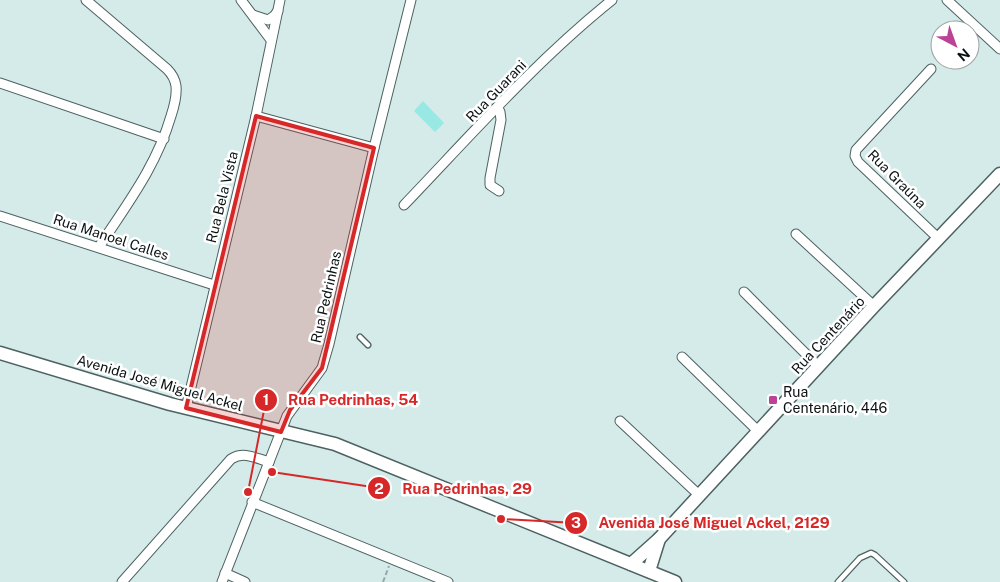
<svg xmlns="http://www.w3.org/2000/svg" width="1000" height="582" viewBox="0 0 1000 582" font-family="'Public Sans',sans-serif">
	<rect width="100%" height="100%" fill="#d4ebe9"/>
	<path fill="#98e8e4" d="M423,101L444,123L435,132L414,111Z"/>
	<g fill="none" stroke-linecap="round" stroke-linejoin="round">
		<g stroke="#4d6160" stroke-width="7">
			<g id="lane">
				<path d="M360,337L368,345"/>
				<path d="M838,582L860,558L871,553L875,555L904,582"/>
			</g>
		</g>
		<g stroke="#4d6160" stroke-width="11">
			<g id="street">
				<path d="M86,0L167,69C172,74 175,79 176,86C177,96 174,107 171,116C156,167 127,204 99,247"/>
				<path d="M241,0L271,40"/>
				<path d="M947,0L1000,49"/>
				<path d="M253,15L268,20L274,16L278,11"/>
				<path d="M931,69L856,150L855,156L858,162L939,239"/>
				<path d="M0,83L164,139"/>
				<path d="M498,108L500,112L501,120L490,178V185L499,191"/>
				<path d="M256,116L374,148"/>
				<path d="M404,205C471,135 536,61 612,0"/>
				<path d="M0,216L214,285"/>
				<path d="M796,234L874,306"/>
				<path d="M744,292L819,367"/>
				<path d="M682,357L758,431"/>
				<path d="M186,408L256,116L280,0"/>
				<path d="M620,421L699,495"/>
				<path d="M252,502L448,582"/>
				<path d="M225,573L245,582"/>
				<path d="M122,582L231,459C244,451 255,458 269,462"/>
				<path d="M222,582L287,416L322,368L329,344L374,148L411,0"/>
			</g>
		</g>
		<g stroke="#4d6160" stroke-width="15">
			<g id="secondary">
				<path d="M0,353L170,404L335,444L675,582"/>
				<path d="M631,564L659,539L874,306L1000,174"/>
				<path d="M649,571L659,539"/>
			</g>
		</g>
		<path stroke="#96a8a7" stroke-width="2" stroke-dasharray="5 2.5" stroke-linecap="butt" d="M383,582L389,566"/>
		<use href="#lane" stroke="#fff" stroke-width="4.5"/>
		<use href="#street" stroke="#fff" stroke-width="9"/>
		<use href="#secondary" stroke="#fff" stroke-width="12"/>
	</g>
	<path fill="#d62828" fill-opacity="0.2" stroke="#d62828" stroke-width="4" stroke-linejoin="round" d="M256,116L374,148L322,368L290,410L281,432L186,408Z"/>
	<rect fill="#bc4296" stroke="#fff" stroke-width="2" x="768" y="395" width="10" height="10" rx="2.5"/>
	<g text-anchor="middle" stroke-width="5" stroke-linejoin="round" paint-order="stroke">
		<g font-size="14" fill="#091111" stroke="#fff">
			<text transform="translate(496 91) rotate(-46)" y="5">Rua Guarani</text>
			<text transform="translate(897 179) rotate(45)" y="5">Rua Graúna</text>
			<text transform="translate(222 197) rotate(-76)" y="5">Rua Bela Vista</text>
			<text transform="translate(111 237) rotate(18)" y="5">Rua Manoel Calles</text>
			<text transform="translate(326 297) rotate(-77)" y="5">Rua Pedrinhas</text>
			<text transform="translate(828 335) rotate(-47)" y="5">Rua Centenário</text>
			<text transform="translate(160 383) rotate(16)" y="5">Avenida José Miguel Ackel</text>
		</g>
		<g font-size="14" fill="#091111" stroke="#fff" text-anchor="start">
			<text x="783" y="397">Rua<tspan x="783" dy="16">Centenário, 446</tspan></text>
		</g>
	</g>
	<path fill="none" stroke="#d62828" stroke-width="2" d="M248 492L266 400M272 472L379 488M501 519L576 523"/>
	<g fill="#d62828" stroke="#fff" stroke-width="2">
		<circle cx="248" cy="492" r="5"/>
		<circle cx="272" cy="472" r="5"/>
		<circle cx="501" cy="519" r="5"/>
		<circle cx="266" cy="400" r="12"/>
		<circle cx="379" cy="488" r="12"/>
		<circle cx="576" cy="523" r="12"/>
	</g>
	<g font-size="15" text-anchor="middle" font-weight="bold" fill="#fff">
		<text x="266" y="405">1</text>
		<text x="379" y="494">2</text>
		<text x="576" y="528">3</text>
	</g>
	<g font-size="15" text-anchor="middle" font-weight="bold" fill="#d62828" stroke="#fff" stroke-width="5" stroke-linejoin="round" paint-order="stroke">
		<text x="353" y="405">Rua Pedrinhas, 54</text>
		<text x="467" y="494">Rua Pedrinhas, 29</text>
		<text x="714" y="528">Avenida José Miguel Ackel, 2129</text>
	</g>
	<g transform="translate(955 45) rotate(139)"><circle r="24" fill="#ffffff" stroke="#9da0a0"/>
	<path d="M0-4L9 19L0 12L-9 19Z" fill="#bc4296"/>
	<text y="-8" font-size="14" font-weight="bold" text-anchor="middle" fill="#091111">N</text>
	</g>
</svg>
